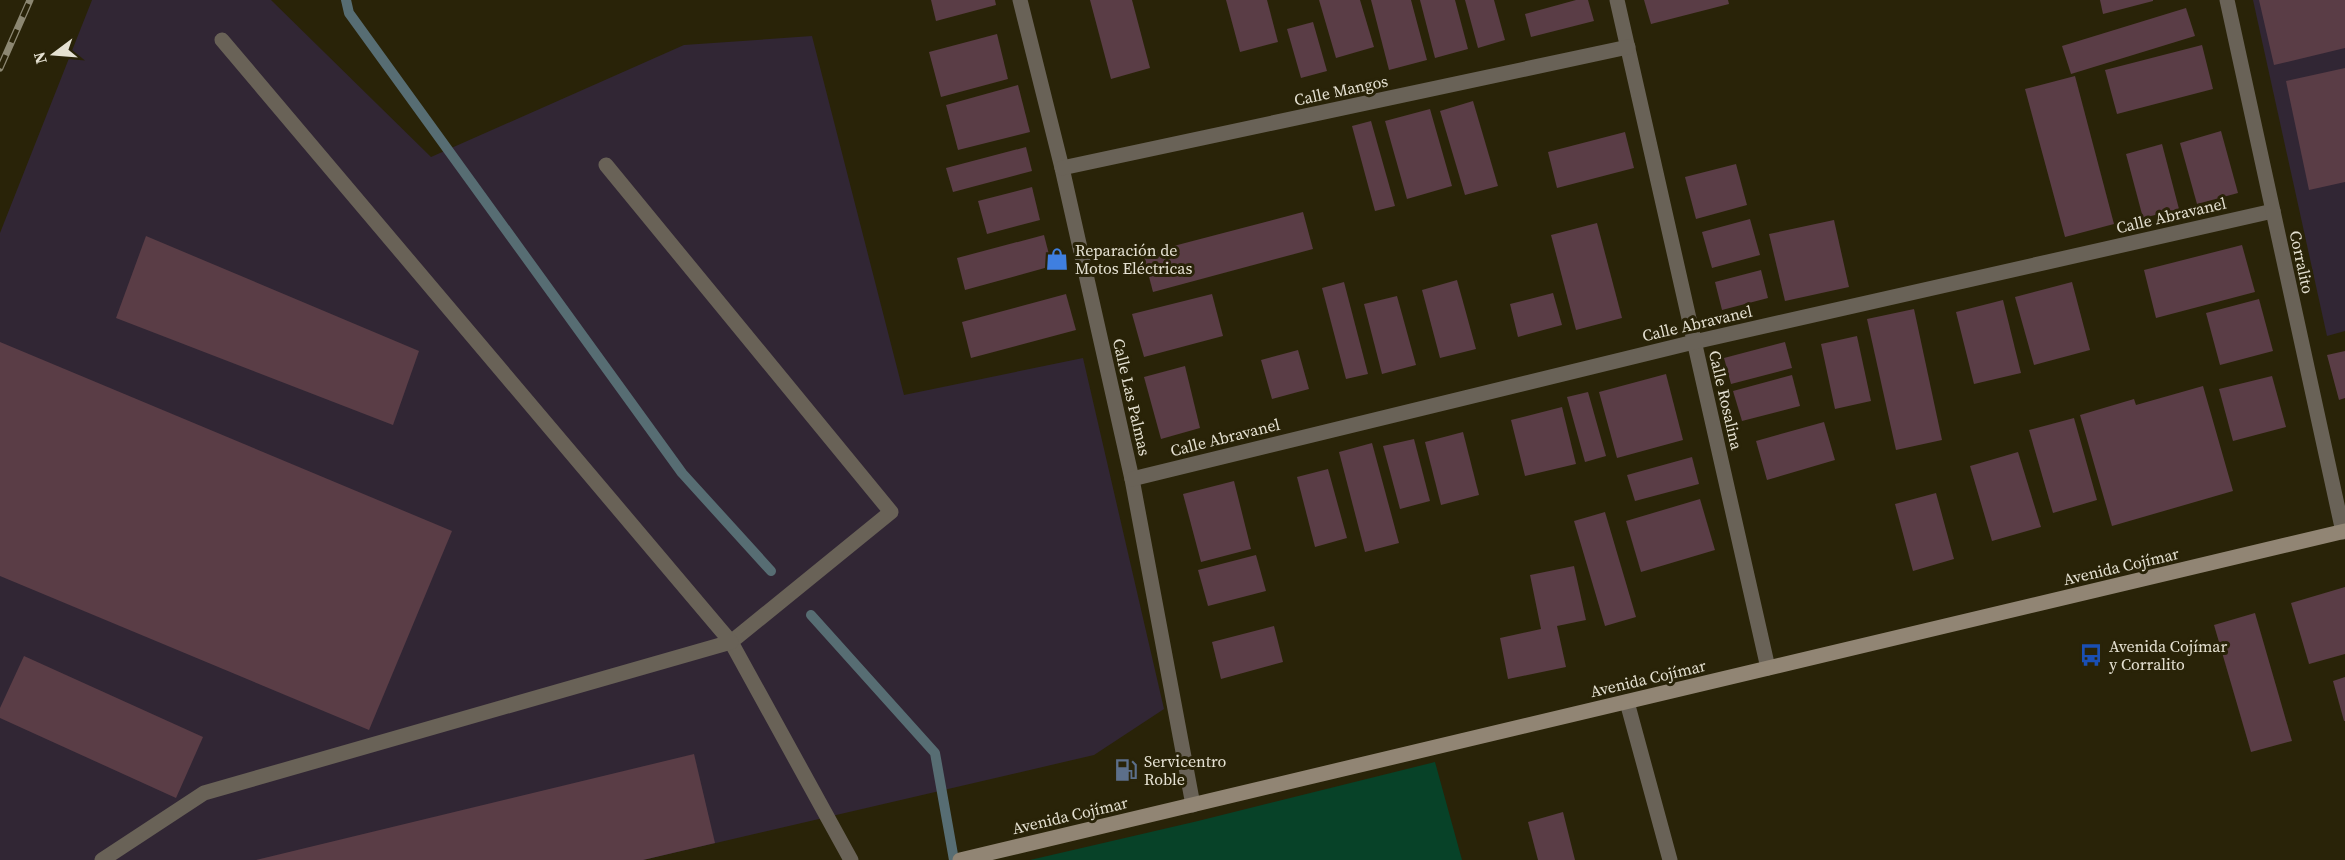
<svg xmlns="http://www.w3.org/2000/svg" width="2345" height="860" viewBox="0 0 2345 860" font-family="'Source Serif 4',serif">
	<rect width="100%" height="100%" fill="#292308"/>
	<g fill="#312634">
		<path d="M92,0H271L431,157L684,45L812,36L904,395L1083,358L1164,709L1094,755L643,860H0V233Z"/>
		<path d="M2253,0H2345V331L2327,336Z"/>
	</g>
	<path fill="#074228" d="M1435,762L1462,860H1030L1198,821Z"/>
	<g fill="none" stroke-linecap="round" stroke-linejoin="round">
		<g stroke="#576d73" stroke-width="10">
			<path d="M346,0L349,13L682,473L771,571"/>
			<path d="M811,615L935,753L954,860"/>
		</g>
	</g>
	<g fill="#5a3d46">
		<path d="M931,0H995L996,5L936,21Z"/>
		<path d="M1090,0H1132L1150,68L1111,79Z"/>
		<path d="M1226,0H1267L1278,42L1240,52Z"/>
		<path d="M1319,0H1360L1374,47L1336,58Z"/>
		<path d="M1371,0H1411L1427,60L1389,70Z"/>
		<path d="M1420,0H1455L1468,49L1435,58Z"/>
		<path d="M1465,0H1494L1505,40L1478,48Z"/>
		<path d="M1576,0H1588L1594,21L1531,37L1525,14Z"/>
		<path d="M1644,0H1728L1729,4L1651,24Z"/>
		<path d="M2100,0H2153V1L2103,14Z"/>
		<path d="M2259,0H2345V48L2274,65Z"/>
		<path d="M2186,8L2195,36L2071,74L2062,46Z"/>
		<path d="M1313,22L1327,71L1301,78L1287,29Z"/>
		<path d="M997,34L1008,79L941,97L929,52Z"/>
		<path d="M2202,45L2213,89L2117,114L2105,70Z"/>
		<path d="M2345,68V182L2309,190L2286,81Z"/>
		<path d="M2075,76L2114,224L2065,237L2025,89Z"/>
		<path d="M1018,85L1030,132L958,150L946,105Z"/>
		<path d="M1473,101L1498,186L1465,195L1440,111Z"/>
		<path d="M1430,109L1452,186L1407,199L1385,121Z"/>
		<path d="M1371,121L1395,206L1375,211L1352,126Z"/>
		<path d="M2221,131L2238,193L2197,204L2180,143Z"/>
		<path d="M1625,132L1634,168L1557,188L1548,152Z"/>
		<path d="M2162,144L2179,209L2143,218L2126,154Z"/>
		<path d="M1026,147L1032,171L953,192L946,168Z"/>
		<path d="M1736,164L1747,205L1696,219L1685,177Z"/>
		<path d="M1032,187L1040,220L987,234L978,201Z"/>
		<path d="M1303,212L1313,249L1153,292L1143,254Z"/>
		<path d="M1750,219L1760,255L1712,268L1702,232Z"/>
		<path d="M1834,220L1849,287L1785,301L1769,234Z"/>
		<path d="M1597,223L1622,318L1576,330L1551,235Z"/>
		<path d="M1044,235L1052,266L965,290L957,258Z"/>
		<path d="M146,236L419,351L393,425L116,318Z"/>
		<path d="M2242,245L2255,292L2156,318L2144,270Z"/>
		<path d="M1761,270L1768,298L1722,310L1715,282Z"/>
		<path d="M1457,280L1476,349L1440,358L1422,290Z"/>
		<path d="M1344,282L1368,374L1346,379L1322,288Z"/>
		<path d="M2072,282L2090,350L2034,365L2015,297Z"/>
		<path d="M1553,293L1562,325L1518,337L1510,304Z"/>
		<path d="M1066,294L1076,330L971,358L962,322Z"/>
		<path d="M1212,294L1223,336L1144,357L1132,314Z"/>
		<path d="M1397,296L1416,365L1382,374L1364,304Z"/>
		<path d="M2259,299L2273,351L2220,365L2206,313Z"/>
		<path d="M2003,300L2021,373L1974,384L1956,312Z"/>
		<path d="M1914,309L1942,440L1896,450L1867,319Z"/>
		<path d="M1857,336L1871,401L1835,409L1821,344Z"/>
		<path d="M0,342L452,531L369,730L0,576Z"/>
		<path d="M1785,342L1792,368L1731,384L1724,358Z"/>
		<path d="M1298,350L1309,389L1272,399L1261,360Z"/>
		<path d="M2345,351V398L2339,400L2327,355Z"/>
		<path d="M1185,366L1200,428L1161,439L1144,377Z"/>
		<path d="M1666,374L1683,440L1617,458L1599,392Z"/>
		<path d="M1792,375L1800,406L1742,421L1733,391Z"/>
		<path d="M2272,376L2286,427L2233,441L2219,389Z"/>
		<path d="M2203,386L2233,491L2112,526L2080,415L2134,399L2136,405Z"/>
		<path d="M1588,392L1606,456L1585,462L1567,397Z"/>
		<path d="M1562,407L1576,464L1525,476L1511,420Z"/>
		<path d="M2074,418L2097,500L2053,513L2029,430Z"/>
		<path d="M1824,422L1835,460L1767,480L1756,441Z"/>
		<path d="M1463,432L1479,495L1441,505L1425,442Z"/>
		<path d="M1414,439L1430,501L1400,509L1383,446Z"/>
		<path d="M1372,443L1399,543L1365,552L1339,452Z"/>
		<path d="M2018,452L2041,527L1992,541L1970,466Z"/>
		<path d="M1692,457L1699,484L1635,501L1627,475Z"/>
		<path d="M1328,469L1347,538L1315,547L1297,477Z"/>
		<path d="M1234,481L1251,549L1201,562L1183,494Z"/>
		<path d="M1936,493L1954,559L1913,571L1895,504Z"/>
		<path d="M1700,499L1715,550L1641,572L1626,521Z"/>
		<path d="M1605,512L1636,617L1605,626L1574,521Z"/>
		<path d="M1256,555L1266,591L1208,606L1198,570Z"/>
		<path d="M1574,566L1586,620L1557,626L1566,667L1508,679L1500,638L1541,629L1530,575Z"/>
		<path d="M2345,587V654L2309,664L2291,603Z"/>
		<path d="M2255,613L2292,741L2251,752L2214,625Z"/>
		<path d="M1274,626L1283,662L1221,679L1212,642Z"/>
		<path d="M24,656L203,737L176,798L0,718V708Z"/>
		<path d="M2345,677V721H2344L2333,681Z"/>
		<path d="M694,754L715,843L643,860H256Z"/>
		<path d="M1563,812L1575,860H1538L1528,822Z"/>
	</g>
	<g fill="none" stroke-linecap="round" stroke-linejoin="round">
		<g stroke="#696257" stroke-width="15">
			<path d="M606,165L891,512L731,642L851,860"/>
			<path d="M1627,702L1670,860"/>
			<path d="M102,860L204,793L731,642L222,40"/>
		</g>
		<g stroke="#696257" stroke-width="15">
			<path d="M1020,0L1062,168L1132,479L1193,805"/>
			<path d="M1617,0L1768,668"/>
			<path d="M1062,168L1628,47"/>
			<path d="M1132,479L1694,342L2273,211"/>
		</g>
		<path stroke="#696257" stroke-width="15" d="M2227,0L2343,532"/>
		<path stroke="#918574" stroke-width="15" d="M960,860L2345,531"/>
		<g stroke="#8c8772" stroke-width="7">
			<path id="rail" d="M0,68L30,0"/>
		</g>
		<use href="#rail" stroke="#292308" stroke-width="4.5" stroke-dasharray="14" stroke-linecap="butt"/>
	</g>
	<defs>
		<g id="shop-bare" transform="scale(1.8)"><path d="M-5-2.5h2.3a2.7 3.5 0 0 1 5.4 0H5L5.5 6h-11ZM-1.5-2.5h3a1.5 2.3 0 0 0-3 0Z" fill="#3f7fe0" stroke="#292308" stroke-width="2.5" paint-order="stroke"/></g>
		<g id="bus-bare" transform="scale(1.8)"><path d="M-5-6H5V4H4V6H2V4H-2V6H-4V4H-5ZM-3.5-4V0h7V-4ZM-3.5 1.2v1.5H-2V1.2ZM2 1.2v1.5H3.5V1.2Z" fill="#1a4fb4" stroke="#292308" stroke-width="2.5" paint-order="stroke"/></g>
		<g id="fuel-bare" transform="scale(1.8)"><path d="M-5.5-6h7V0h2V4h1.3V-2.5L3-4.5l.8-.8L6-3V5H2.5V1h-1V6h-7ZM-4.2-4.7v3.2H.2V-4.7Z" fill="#5c6f8a" stroke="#292308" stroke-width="2.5" paint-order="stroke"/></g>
	</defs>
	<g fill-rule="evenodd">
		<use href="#shop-bare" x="1057" y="259"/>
		<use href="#bus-bare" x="2091" y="655"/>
		<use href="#fuel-bare" x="1126" y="770"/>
	</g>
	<g text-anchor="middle" stroke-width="6" stroke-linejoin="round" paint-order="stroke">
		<g font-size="16" fill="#e5e1d2" stroke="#292308">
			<text transform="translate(1341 90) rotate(-12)" y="6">Calle Mangos</text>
			<text transform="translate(2171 215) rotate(-13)" y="6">Calle Abravanel</text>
			<text transform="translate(2302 262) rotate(78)" y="6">Corralito</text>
			<text transform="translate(1697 323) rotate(-13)" y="6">Calle Abravanel</text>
			<text transform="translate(1132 397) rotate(77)" y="6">Calle Las Palmas</text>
			<text transform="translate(1726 400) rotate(77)" y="6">Calle Rosalina</text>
			<text transform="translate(1225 437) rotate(-14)" y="6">Calle Abravanel</text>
			<text transform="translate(2121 566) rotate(-13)" y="6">Avenida Cojímar</text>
			<text transform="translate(1648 678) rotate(-13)" y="6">Avenida Cojímar</text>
			<text transform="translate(1070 815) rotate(-13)" y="6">Avenida Cojímar</text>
		</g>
		<g font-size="16" fill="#e5e1d2" stroke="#292308" text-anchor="start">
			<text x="1075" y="256">Reparación de<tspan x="1075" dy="18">Motos Eléctricas</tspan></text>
			<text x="2109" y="652">Avenida Cojímar<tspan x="2109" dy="18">y Corralito</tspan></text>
			<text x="1144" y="767">Servicentro<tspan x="1144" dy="18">Roble</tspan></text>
		</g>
	</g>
	<g transform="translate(54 54) rotate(254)" stroke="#292308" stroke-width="4.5" paint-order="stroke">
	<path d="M0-4.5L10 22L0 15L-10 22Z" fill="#e5e1d2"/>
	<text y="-9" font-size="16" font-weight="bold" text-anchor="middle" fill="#e5e1d2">N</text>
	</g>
</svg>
